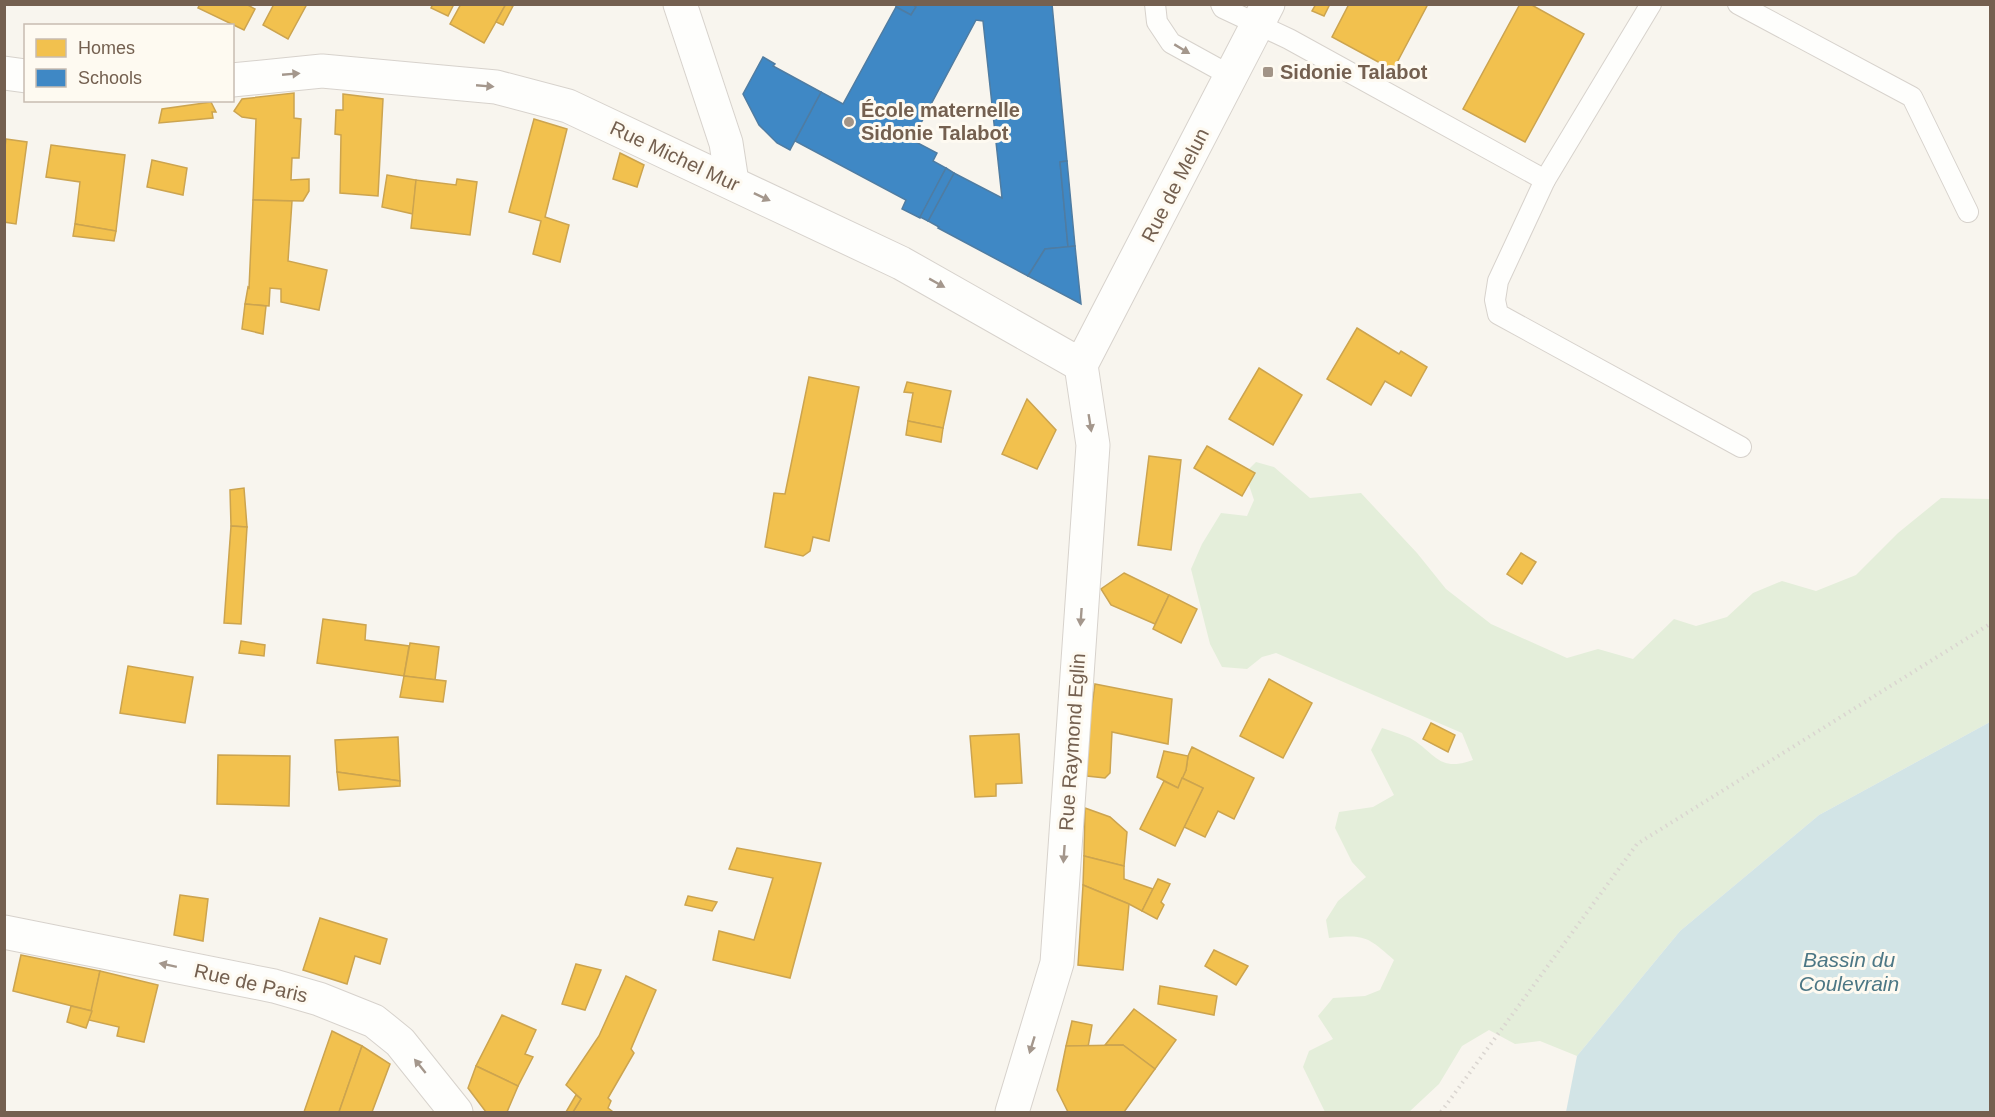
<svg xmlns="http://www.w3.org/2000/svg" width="1995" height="1117" viewBox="0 0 1995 1117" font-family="Arial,sans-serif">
	<rect width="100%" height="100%" fill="#f8f5ee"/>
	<path fill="#e4eeda" d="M1256,462L1274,467L1310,498L1361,493L1417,553L1446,589L1491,624L1567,658L1598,649L1633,659L1674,619L1696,626L1727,617L1753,593L1782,581L1816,591L1856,575L1898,533L1941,498L1990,499V722L1819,815L1680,931L1577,1056L1540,1041L1515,1044L1489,1030L1462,1046L1439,1084L1409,1112H1325L1303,1067L1309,1051L1333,1039L1318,1016L1333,998L1365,996L1380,990L1394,960C1368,937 1365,934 1329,938L1326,920L1338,901L1366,877L1352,862L1335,828L1339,812L1373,807L1394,795L1371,750L1382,728C1391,731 1401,734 1410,738C1435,752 1438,773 1473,760L1462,733L1276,653L1262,657L1247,669L1222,667L1210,644L1191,569L1202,544L1221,513L1247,516L1254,500L1245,473Z"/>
	<path fill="#d2e4e6" d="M1990,722V1112H1566L1577,1056L1680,931L1819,815Z"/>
	<g fill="#f2c14e" stroke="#cca44f" stroke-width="1.5">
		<path d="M200,4H246L255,9L244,30L198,8Z"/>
		<path d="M274,4H307L288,39L263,25Z"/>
		<path d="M433,4H454L448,16L431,8Z"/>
		<path d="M461,4H506L484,43L450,24Z"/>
		<path d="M506,4L513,6L503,25L496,22Z"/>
		<path d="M1316,4H1330L1324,16L1312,11Z"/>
		<path d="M1349,4H1428L1393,70L1332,37Z"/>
		<path d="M1520,4H1530L1584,34L1525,142L1463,109Z"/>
		<path d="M294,93V118L301,119L299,158H292L291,180L309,179V191L303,201L253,200L256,119L242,117L234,111L242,99Z"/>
		<path d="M343,94L383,99L378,196L340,193L341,135L335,134L336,110H343Z"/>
		<path d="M211,102L216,112H212L213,118L159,123L162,109Z"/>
		<path d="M534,119L567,129L545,217L569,225L560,262L533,254L541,221L509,212Z"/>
		<path d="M6,139L27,142L16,224L4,222V154Z"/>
		<path d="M51,145L125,155L116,231L75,224L80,182L46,177Z"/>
		<path d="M620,153L644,165L637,187L613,179Z"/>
		<path d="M152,160L187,168L183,195L147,187Z"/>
		<path d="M387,175L416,180L413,214L382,207Z"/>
		<path d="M457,179L477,182L470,235L411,228L416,180L456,185Z"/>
		<path d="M253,200L292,201L288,261L327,270L319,310L281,302V289L270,288L269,306L245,304L248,287L249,288Z"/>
		<path d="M75,224L116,231L114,241L73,236Z"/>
		<path d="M245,304L266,306L263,334L242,329Z"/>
		<path d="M1357,328L1399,354L1401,351L1427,367L1411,396L1385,381L1371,405L1327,379Z"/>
		<path d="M1259,368L1302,395L1273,445L1229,419Z"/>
		<path d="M809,377L859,387L829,541L813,537L810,551L803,556L765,547L774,493L785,494Z"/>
		<path d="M907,382L951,391L943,428L908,421L913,393L904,392Z"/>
		<path d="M1027,399L1056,430L1037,469L1002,454Z"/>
		<path d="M908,421L943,428L941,442L906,435Z"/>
		<path d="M1207,446L1255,473L1242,496L1194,468Z"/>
		<path d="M1149,456L1181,460L1171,550L1138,545Z"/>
		<path d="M244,488L247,527L231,526L230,490Z"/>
		<path d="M231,526L247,527L241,624L224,623Z"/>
		<path d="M1521,553L1536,562L1522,584L1507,574Z"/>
		<path d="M1124,573L1169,595L1155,624L1111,605L1101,589Z"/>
		<path d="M1169,595L1197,609L1181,643L1153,629Z"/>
		<path d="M323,619L366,625L365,640L409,646L404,676L317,663Z"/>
		<path d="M241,641L265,645L264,656L239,653Z"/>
		<path d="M410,643L439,647L435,680L404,676Z"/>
		<path d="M128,666L193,677L185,723L120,713Z"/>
		<path d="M404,676L446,681L443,702L400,697Z"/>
		<path d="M1269,679L1312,703L1283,758L1240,736Z"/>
		<path d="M1095,684L1172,699L1168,744L1112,732L1110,773L1105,778L1087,776L1089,727Z"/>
		<path d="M1431,723L1455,735L1448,752L1423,739Z"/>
		<path d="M1019,734L1022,783L996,784V796L975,797L970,736Z"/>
		<path d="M398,737L400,781L337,772L335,740Z"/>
		<path d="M1192,747L1254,778L1234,819L1218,811L1205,837L1184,827L1203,788L1182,778L1186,770L1188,756Z"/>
		<path d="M1164,751L1188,756L1186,770L1178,788L1157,777Z"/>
		<path d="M218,755L290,756L289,806L217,804Z"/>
		<path d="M337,772L400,781V786L339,790Z"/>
		<path d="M1182,778L1203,788L1175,846L1140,829L1164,781L1178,788Z"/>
		<path d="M1085,808L1110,817L1127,832L1124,866L1084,856Z"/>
		<path d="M737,848L821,863L790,978L713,960L719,931L754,940L773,878L729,869Z"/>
		<path d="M1084,856L1124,866V879L1153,889L1142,911L1129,904L1083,885Z"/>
		<path d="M1158,879L1170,884L1161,902L1164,905L1157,919L1142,911Z"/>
		<path d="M1083,885L1129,904L1123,970L1078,965Z"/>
		<path d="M180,895L208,899L203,941L174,935Z"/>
		<path d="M688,896L717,902L712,911L685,905Z"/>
		<path d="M320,918L387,939L380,964L355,956L347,984L303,970Z"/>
		<path d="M1214,950L1248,966L1236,985L1205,966Z"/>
		<path d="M21,955L100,971L92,1011L13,991Z"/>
		<path d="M576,964L601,970L585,1010L562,1004Z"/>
		<path d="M100,971L158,985L144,1042L117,1036L119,1027L89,1020Z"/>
		<path d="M626,976L656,990L631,1049L634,1053L608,1098L611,1101L608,1108L612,1111L611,1112H573L581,1099L566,1085L599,1036Z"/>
		<path d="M1160,986L1217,996L1214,1015L1158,1004Z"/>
		<path d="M71,1006L92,1011L86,1028L67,1022Z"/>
		<path d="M1134,1009L1176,1040L1155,1069L1123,1045H1105Z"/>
		<path d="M502,1015L536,1030L525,1054L533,1057L518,1086L476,1066Z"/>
		<path d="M1072,1021L1092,1025L1088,1047L1066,1046Z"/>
		<path d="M332,1031L362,1046L339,1112H304Z"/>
		<path d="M1123,1045L1155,1069L1124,1112H1068L1057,1090L1066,1046Z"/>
		<path d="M362,1046L390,1064L372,1112H339Z"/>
		<path d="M476,1066L518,1086L507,1112H486L468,1088Z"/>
		<path d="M576,1095L581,1099L573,1112H566Z"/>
	</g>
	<g fill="#3f88c5" stroke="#4f7ca2" stroke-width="1.5">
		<path d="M897,4H912L916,7L911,15L896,7Z"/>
		<path d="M912,4H1052L1067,161L1060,162L1068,247L1045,249L1028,276L938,228L939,227L928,221L954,173L1002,198L983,21L976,20L912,140L937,153L933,161L946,168L920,218L902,209L906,200L795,141L821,92L843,104L896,7L911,15L916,7Z"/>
		<path d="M763,57L775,64L773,66L821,92L790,150L777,143L759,125L743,94Z"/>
		<path d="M1067,161L1075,246L1068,247L1060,162Z"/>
		<path d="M946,168L954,173L928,221L920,217Z"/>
		<path d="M1075,246L1081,304L1028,276L1045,249Z"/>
	</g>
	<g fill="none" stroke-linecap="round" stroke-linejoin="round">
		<g stroke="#d7d2cc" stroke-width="22">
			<g id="service">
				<path d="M1155,4L1157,22L1171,43L1231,76"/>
				<path d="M1221,4L1223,8L1289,39L1545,180L1651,4"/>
				<path d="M1738,4L1912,97L1968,212"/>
				<path d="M1545,180L1498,281L1495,300L1498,314L1741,447"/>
			</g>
		</g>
		<g stroke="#d7d2cc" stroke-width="35">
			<g id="minor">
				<path d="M680,4L726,143L732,182"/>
				<path d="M4,932L274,986L319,999L374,1021L400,1042L456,1112"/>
				<path d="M1012,1112L1057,963L1093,445L1081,365"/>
			</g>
		</g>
		<g stroke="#d7d2cc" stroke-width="35">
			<g id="tertiary">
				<path d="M4,73L26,76"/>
				<path d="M232,80L322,71L496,87L568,106L901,263L1081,365L1268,4"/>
			</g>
		</g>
		<path stroke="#dad5d0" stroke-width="4" stroke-dasharray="1.5 4.5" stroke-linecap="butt" d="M1441,1112L1637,844L1990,624"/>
		<use href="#service" stroke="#fefefc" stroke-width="20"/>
		<use href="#minor" stroke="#fefefc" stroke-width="33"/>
		<use href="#tertiary" stroke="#fefefc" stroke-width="33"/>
	</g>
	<defs><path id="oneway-solid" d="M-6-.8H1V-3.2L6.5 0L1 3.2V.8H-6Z" transform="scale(1.5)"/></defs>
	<g fill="#a4978c">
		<use href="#oneway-solid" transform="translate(1182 49) rotate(31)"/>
		<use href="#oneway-solid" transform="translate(291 74) rotate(-5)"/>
		<use href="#oneway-solid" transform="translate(485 86) rotate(5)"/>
		<use href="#oneway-solid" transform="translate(762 197) rotate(25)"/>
		<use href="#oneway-solid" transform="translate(937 283) rotate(29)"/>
		<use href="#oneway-solid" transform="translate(1090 423) rotate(81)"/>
		<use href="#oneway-solid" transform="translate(1081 617) rotate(94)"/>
		<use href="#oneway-solid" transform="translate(1064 854) rotate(94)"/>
		<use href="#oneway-solid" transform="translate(168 965) rotate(-168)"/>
		<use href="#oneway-solid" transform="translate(1032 1045) rotate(107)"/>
		<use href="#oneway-solid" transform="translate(420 1066) rotate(-129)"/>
	</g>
	<g fill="#a29487" stroke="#fefaf1" stroke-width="2">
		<rect x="1262" y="66" width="12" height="12" rx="3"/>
		<circle cx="849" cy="122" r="6"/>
	</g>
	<g text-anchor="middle" stroke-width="6" stroke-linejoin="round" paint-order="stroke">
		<g font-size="20" font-weight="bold" fill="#746050" stroke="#fefaf1" text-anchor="start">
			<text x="1280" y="79">Sidonie Talabot</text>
			<text x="861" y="117">École maternelle<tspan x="861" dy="23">Sidonie Talabot</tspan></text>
		</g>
		<g font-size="20" fill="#746050" stroke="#fefaf1">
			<text transform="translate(675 156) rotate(25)" y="7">Rue Michel Mur</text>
			<text transform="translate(1175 185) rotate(-63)" y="7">Rue de Melun</text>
			<text transform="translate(1072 742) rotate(-86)" y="7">Rue Raymond Eglin</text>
			<text transform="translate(251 983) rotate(13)" y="7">Rue de Paris</text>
		</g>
		<g font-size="21" font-style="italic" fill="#4c7785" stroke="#fefaf1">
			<text x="1849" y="967">Bassin du<tspan x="1849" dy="24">Coulevrain</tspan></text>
		</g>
	</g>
	<rect width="1995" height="1117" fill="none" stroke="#746050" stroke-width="12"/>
	<rect x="24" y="24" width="210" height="78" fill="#fefaf1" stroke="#c7bcb1" stroke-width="1.5"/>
	<rect x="36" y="39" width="30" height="18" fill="#f2c14e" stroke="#c7bcb1" stroke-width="1.5"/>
	<text x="78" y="54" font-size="18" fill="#746050">Homes</text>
	<rect x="36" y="69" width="30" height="18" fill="#3f88c5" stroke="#c7bcb1" stroke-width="1.5"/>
	<text x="78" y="84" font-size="18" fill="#746050">Schools</text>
</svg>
